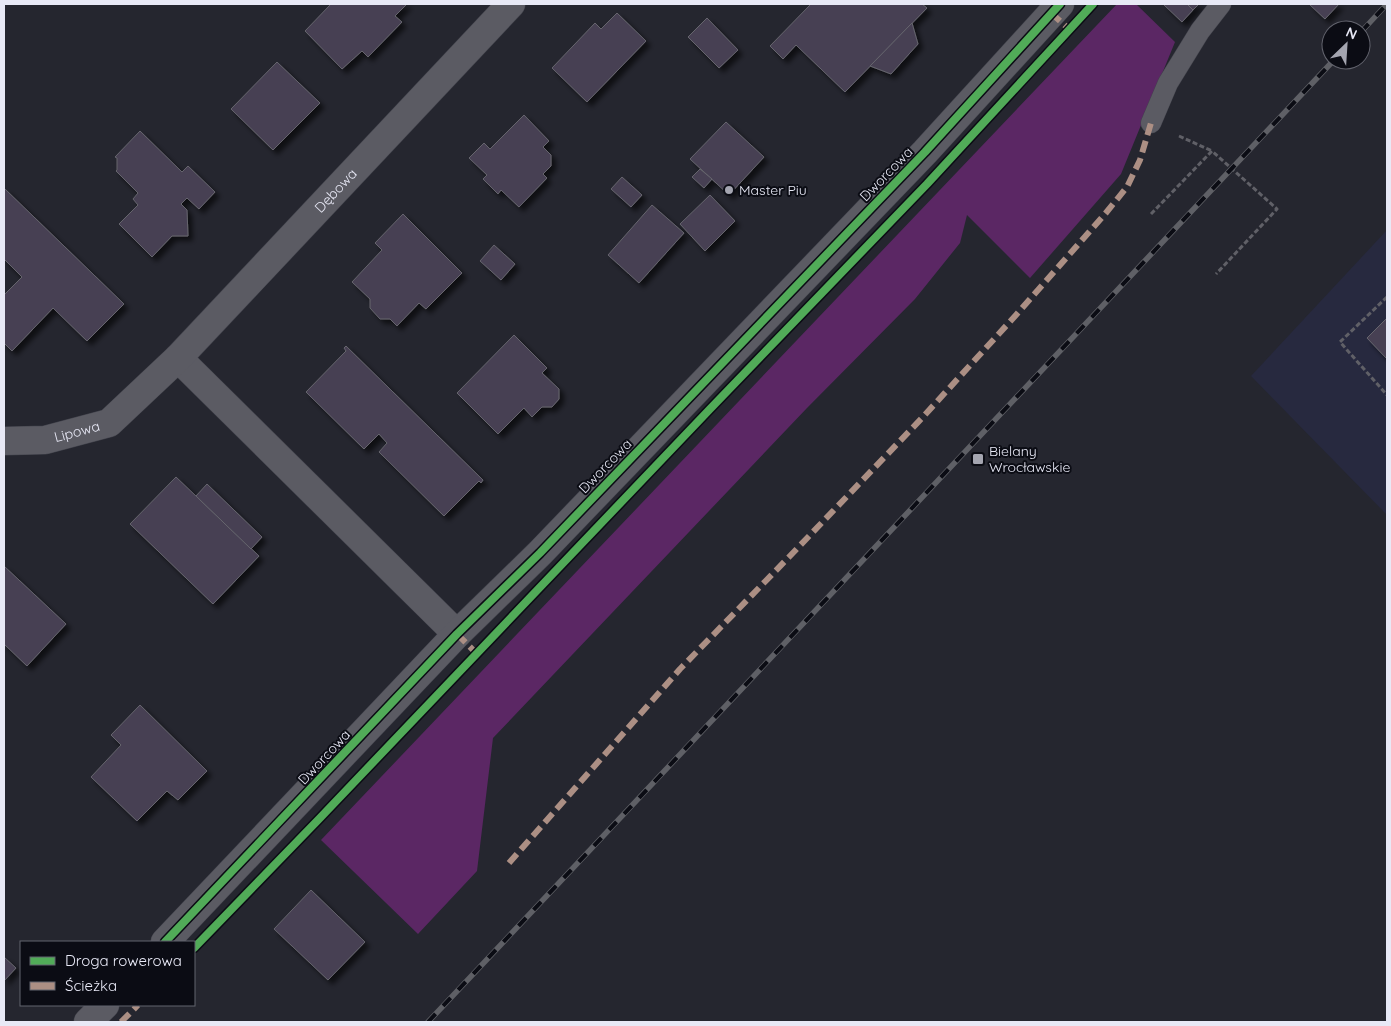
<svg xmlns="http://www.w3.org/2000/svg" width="1391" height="1026" viewBox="0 0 1391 1026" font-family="Quicksand,sans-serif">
	<defs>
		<filter id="shadow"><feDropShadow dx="4.5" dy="4.5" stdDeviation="2.5" flood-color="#0009"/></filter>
	</defs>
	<rect width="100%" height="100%" fill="#25262f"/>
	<path fill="#27293f" d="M1387,230V515L1251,376Z"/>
	<path fill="#5b2764" d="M1117,4H1136L1175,42L1121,174L1030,278L967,215L960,243L915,299L807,408L493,738L477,871L418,934L321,840Z"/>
	<g fill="#464053" stroke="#66656d" filter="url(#shadow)">
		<path d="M331,4H407L395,16L402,22L368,57L362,51L342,69L305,31Z"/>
		<path d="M811,4H922L927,8L845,92L796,45L783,59L770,46Z"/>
		<path d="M1163,4H1187L1193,10L1182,22Z"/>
		<path d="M1187,4H1199L1193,10Z"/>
		<path d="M1309,4H1339L1325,19Z"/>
		<path d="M617,13L646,41L587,102L552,68L595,23L601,29Z"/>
		<path d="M707,18L738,50L719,68L688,37Z"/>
		<path d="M912,23L918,44L891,74L870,66Z"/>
		<path d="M277,62L320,103L273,150L231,109Z"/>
		<path d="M524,115L549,141L543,147L551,155V166L543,174L547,178L519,207L501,190L498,194L483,179L487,175L469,158L484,143L490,149Z"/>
		<path d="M726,122L764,157L729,195L690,159Z"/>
		<path d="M140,131L182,172L188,166L215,192L199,209L187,198L181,204L187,210L188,236H172L152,257L119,224L138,205L133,199L138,193L116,171L117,170V158L115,157Z"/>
		<path d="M700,169L712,179L704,188L692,177Z"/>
		<path d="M622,177L642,195L631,207L611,189Z"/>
		<path d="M5,189L124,304L87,341L53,308L12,351L4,343V295L22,277L4,259V190Z"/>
		<path d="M710,195L735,221L705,251L680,224Z"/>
		<path d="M652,205L684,233L639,283L608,255Z"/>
		<path d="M403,214L462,273L426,309L419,303L397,326L390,319H380L370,308V299L352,282L382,250L375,243Z"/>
		<path d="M494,245L515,264L501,280L480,261Z"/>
		<path d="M1387,318V359L1367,338Z"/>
		<path d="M514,335L547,368L542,373L559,389V399L552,407H542L532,417L524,408L498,434L457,393Z"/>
		<path d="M346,346L483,480L481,483L479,481L444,516L379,452L387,443L379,434L364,449L306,392L346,351L344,348Z"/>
		<path d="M176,477L259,556L213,604L130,524Z"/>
		<path d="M207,484L262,537L251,549L196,496Z"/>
		<path d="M4,566L66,624L27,666L4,644Z"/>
		<path d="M140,705L207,771L178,800L167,791L137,821L91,777L121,745L111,735Z"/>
		<path d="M311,890L365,942L328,980L274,929Z"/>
		<path d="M4,957L16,968L4,981Z"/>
	</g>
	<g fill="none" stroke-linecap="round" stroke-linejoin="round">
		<g stroke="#42434c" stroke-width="21">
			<path id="lane" d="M1151,123L1168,83L1200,31L1221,4"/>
		</g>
		<g stroke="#42434c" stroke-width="29">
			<g id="street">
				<path d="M178,358L457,634"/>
				<path id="s1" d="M4,441L45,440L109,423L178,358L511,4"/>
				<path d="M165,942L457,634L540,553L925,152L1060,4"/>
				<path d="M88,1022L105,1005"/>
			</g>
		</g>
		<g stroke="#606067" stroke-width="3" stroke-dasharray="5 2.5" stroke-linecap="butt">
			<path d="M1179,136L1212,151"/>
			<path d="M1151,214L1212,151L1277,209L1216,274"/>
			<path d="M1387,297L1340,342L1387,395"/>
		</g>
		<use href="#lane" stroke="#5b5b63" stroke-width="20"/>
		<use href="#street" stroke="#5b5b63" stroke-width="28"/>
		<g stroke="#5f6066" stroke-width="5.5">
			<g id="rail">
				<path d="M1361,32L1387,4"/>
				<path d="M428,1022L1334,60"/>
			</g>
		</g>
		<use href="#rail" stroke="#0b0c14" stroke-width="4" stroke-dasharray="11" stroke-linecap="butt"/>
		<g stroke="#ac8f84" stroke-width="6" stroke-dasharray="12 6" stroke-linecap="butt">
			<path d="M1051,13L1069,29"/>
			<path d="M457,634L477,654"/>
			<path d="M509,863L680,669L789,557L922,418L1016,315L1105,214L1127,187L1140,160L1151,123"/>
			<path d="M121,1022L138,1005"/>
		</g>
		<g stroke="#0b0c14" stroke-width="11">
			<g id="cycleway">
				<path d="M165,942L457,634L540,553L925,152L1060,4"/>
				<path d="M194,948L319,819L710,409L927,184L1093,4"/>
			</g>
		</g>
		<use href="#cycleway" stroke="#51ab58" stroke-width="8"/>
	</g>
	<g fill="#a4a5b0" stroke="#0b0c14" stroke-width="2">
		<circle cx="729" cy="190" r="5"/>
		<rect x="972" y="453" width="12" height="12" rx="2.5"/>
	</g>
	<g text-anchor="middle" stroke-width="4" stroke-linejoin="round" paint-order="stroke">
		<g font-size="14" fill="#e8e9f6" stroke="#0b0c14">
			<text transform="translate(886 174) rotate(-46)" y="5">Dworcowa</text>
			<text dy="5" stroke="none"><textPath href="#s1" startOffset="432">Dębowa</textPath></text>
			<text dy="5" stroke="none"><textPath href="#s1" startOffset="74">Lipowa</textPath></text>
			<text transform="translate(605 466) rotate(-46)" y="5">Dworcowa</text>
			<text transform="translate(324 757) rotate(-47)" y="5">Dworcowa</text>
		</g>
		<g font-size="14" fill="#e8e9f6" stroke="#0b0c14" text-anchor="start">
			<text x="739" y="195">Master Piu</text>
			<text x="989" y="456">Bielany<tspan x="989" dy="16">Wrocławskie</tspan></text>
		</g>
	</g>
	<rect width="1391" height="1026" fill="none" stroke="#e8e9f6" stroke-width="10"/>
	<rect x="20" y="941" width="175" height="65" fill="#0b0c14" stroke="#63646e"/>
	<rect x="30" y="957" width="25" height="8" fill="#51ab58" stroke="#63646e"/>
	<text x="65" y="966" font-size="15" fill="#e8e9f6">Droga rowerowa</text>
	<rect x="30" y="982" width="25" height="8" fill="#ac8f84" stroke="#63646e"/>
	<text x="65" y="991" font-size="15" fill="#e8e9f6">Ścieżka</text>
	<g transform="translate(1346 45) rotate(25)"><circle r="24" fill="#0b0c14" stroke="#63646e"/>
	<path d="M0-4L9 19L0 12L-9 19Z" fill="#a4a5b0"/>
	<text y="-8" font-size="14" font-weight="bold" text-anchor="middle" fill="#e8e9f6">N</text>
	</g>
</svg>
